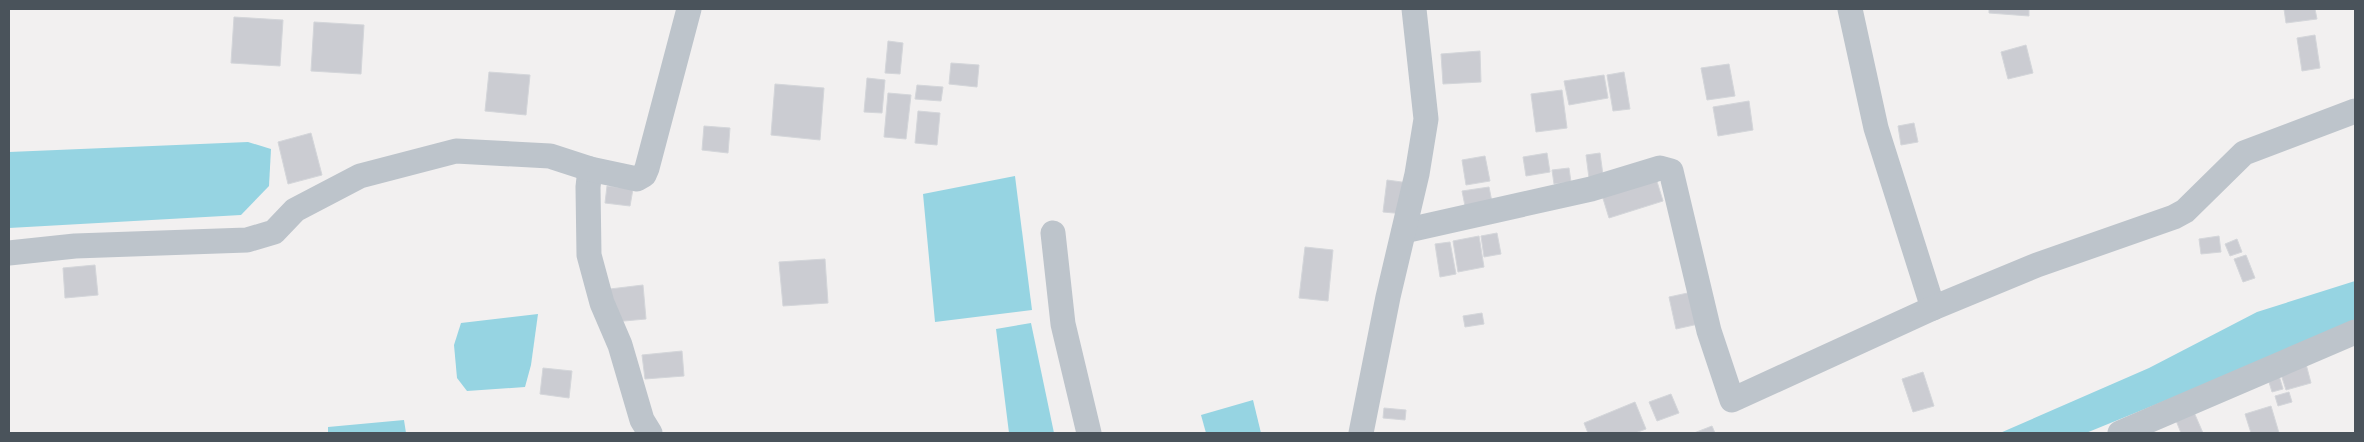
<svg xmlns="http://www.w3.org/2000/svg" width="2364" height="442" viewBox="0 0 2364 442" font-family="Mulish,sans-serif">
	<rect width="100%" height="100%" fill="#f2f0f0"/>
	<g fill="#96d4e2">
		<path d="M248,142L271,149L269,186L241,215L9,228V152Z"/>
		<path d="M1015,176L1032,310L935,322L923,194Z"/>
		<path d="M2355,281V323L2086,433H2000L2149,368L2257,312Z"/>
		<path d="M538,314L531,365L525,387L467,391L457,378L454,345L461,323Z"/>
		<path d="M1031,323L1054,433H1009L996,329Z"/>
		<path d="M1253,400L1261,433H1206L1201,415Z"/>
		<path d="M404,420L406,433H328V427Z"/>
	</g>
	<g fill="#cbccd2" stroke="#d4d6da">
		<path d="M1989,9H2029V16L1989,13Z"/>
		<path d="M2284,9H2315L2317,19L2286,23Z"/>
		<path d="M234,17L283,20L280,66L231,63Z"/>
		<path d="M314,22L364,25L361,74L311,71Z"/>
		<path d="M2315,35L2320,68L2302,71L2297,38Z"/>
		<path d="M888,41L903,43L900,74L885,73Z"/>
		<path d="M2026,45L2033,73L2008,79L2001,52Z"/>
		<path d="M1480,51L1481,82L1443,84L1441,54Z"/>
		<path d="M951,63L979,65L977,87L949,84Z"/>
		<path d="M1729,64L1735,96L1707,100L1701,68Z"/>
		<path d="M489,72L530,75L526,115L485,111Z"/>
		<path d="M1624,72L1630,109L1613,111L1607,75Z"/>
		<path d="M1604,75L1608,98L1569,105L1564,81Z"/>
		<path d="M867,78L885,80L882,113L864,112Z"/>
		<path d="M775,84L824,88L820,140L771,135Z"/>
		<path d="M917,85L943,87L941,101L915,99Z"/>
		<path d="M1562,90L1567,128L1536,132L1531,94Z"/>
		<path d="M888,93L911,95L906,139L884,137Z"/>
		<path d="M1749,101L1753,130L1718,136L1713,107Z"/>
		<path d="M918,111L940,113L937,145L915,143Z"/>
		<path d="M1914,123L1918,142L1901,145L1898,126Z"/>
		<path d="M704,126L730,128L728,153L702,150Z"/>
		<path d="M311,133L322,175L288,184L278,142Z"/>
		<path d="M1547,153L1550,172L1526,176L1523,157Z"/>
		<path d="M1600,153L1603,175L1589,178L1586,155Z"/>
		<path d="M1485,156L1490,181L1466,185L1462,160Z"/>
		<path d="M1569,168L1571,182L1554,184L1552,170Z"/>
		<path d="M1655,175L1663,201L1609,218L1601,192Z"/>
		<path d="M1387,180L1409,183L1405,214L1383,212Z"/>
		<path d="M607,186L633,189L630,206L605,203Z"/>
		<path d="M1489,187L1492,202L1465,206L1462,191Z"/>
		<path d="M1497,233L1501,254L1484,257L1481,236Z"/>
		<path d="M1479,236L1484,267L1458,272L1453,241Z"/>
		<path d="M2219,236L2221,252L2201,254L2199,239Z"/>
		<path d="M2237,239L2242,252L2230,256L2225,244Z"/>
		<path d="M1450,242L1456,274L1440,277L1435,244Z"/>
		<path d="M1305,247L1333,250L1328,301L1299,298Z"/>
		<path d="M2246,255L2255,278L2243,282L2234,259Z"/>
		<path d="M825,259L828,303L783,306L779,262Z"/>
		<path d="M95,265L98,295L65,298L63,268Z"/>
		<path d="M643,285L646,319L613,322L610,289Z"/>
		<path d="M1697,291L1703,323L1676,329L1669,297Z"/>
		<path d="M1482,313L1484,324L1465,327L1463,316Z"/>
		<path d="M682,351L684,376L645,379L642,355Z"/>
		<path d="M2306,364L2311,383L2286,390L2280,371Z"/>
		<path d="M543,368L572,371L569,398L540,394Z"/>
		<path d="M2277,369L2283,389L2272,392L2266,372Z"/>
		<path d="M1923,372L1934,406L1913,412L1902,379Z"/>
		<path d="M2289,392L2292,402L2278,406L2275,396Z"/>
		<path d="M1671,394L1679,413L1657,421L1649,402Z"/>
		<path d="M1635,402L1646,429L1635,433H1588L1584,423Z"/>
		<path d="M2271,406L2279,433H2251L2245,414Z"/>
		<path d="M1384,408L1406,410L1405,420L1383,418Z"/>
		<path d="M2193,410L2203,433H2181L2175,418Z"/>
		<path d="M1712,426L1715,433H1694Z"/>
	</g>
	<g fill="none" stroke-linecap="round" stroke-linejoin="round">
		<g stroke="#bdc4cb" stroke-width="25">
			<path d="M1850,9L1876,128L1933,308"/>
			<path d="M590,169L588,187L589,255L602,303L620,345L642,420L650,433"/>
			<path d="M1404,231L1591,189L1660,168L1671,171L1709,331L1732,400L1933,308L2037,265L2174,217L2185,211L2244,153L2355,111"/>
			<path d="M1053,233L1063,324L1089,433"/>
			<path d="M9,253L75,246L247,240L274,232L295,210L360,176L456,151L550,156L590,169L637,179L644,175L647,168L689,9"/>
			<path d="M1361,433L1388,297L1417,174L1426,119L1414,9"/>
			<path d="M2120,433L2355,332"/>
		</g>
	</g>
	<rect width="2364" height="442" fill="none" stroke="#4a535b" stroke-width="20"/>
</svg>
